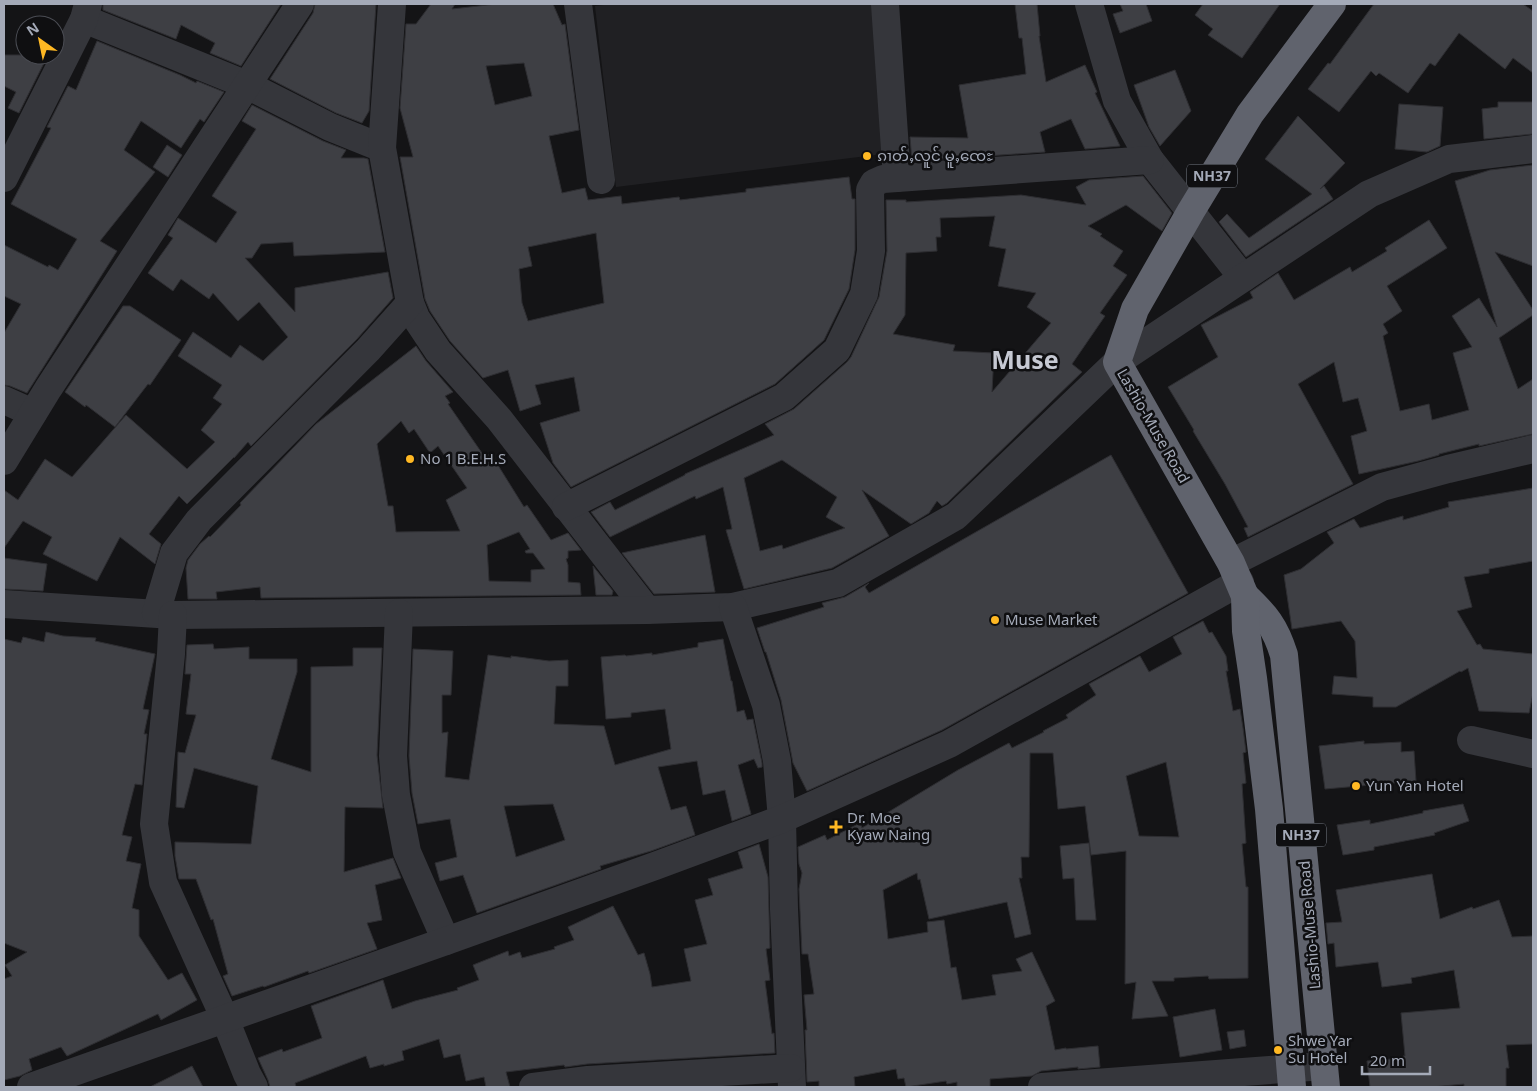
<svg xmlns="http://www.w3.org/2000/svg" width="1537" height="1091" viewBox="0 0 1537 1091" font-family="'Noto Sans','Noto Sans Myanmar',sans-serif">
	<rect width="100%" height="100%" fill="#141416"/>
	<path fill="#202023" d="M612,4H874L891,153L616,187L595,6Z"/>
	<g fill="#3e3f44" stroke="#2e2e32" fill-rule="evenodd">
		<path d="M103,4H281L241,66L210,53L215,43L181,25L176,39L103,10Z"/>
		<path d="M315,4H376L369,111L362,123L336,113L270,79L313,13Z"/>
		<path d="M431,4H455L452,9L496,4H553L562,25L565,24L579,130L549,136L562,193L585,188L588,200L621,196L622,204L679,197L680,200L746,192V189L849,177L852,199H855V250L849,289L824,340L775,384L571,487L553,463L540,423L580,411L574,377L535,385L541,404L520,411L508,370L483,378L450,341L430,311L425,299L400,157H413L400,108L406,24H416ZM524,63L532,96L495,105L486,66ZM596,233L604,303L528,321L522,303L519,269L532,266L528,247Z"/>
		<path d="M1015,4H1037L1040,36H1039L1046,82L1085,65L1097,92L1095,93L1120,146L1085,149L1071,119L1040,132L1045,152L912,161L910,137L968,138L959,85L1026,74L1022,38H1019Z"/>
		<path d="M1120,4H1146L1152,21L1120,33L1113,14L1123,11Z"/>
		<path d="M1203,4H1280L1242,58L1208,35L1213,29L1195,15Z"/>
		<path d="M1374,4H1523L1533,11V73L1513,58L1505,69L1459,33L1435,66L1430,63L1408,93L1379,73L1376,76L1371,71L1339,112L1308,89L1328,63L1330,64Z"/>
		<path d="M97,41L180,75L196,83L197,81L224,92L204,122L200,119L181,148L141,121L124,150L155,172L100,241L117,251L27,393L10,386L4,385V333L21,304L4,296V245L48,267L49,265L58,270L77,239L11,204L51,128L47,127L68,86L76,90Z"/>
		<path d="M4,55H48L19,113L8,108L16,92L4,86Z"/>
		<path d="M1175,70L1191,111L1160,146L1149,127L1134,85Z"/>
		<path d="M1498,102H1533V134L1484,139L1482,109L1498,107Z"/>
		<path d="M1399,104L1443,107L1440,146L1427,152L1395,149Z"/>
		<path d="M252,105L323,141L346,150L341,158H364L368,159L385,252L294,256L293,242L261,244L252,258H245L295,312V288L388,272L393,298L357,339L251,446L248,442L234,458V457L187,504L179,496L149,534L161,544L155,564L120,537L97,581L43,554L52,537L23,521L4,548V490L18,500L45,459L72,477L126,415L187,469L215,442L201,430L222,404L213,398L222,385L178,356L193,332L231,358L240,345L263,361L288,337L259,302L238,321L213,293L209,299L181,279L173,291L148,273L173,238L168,235L178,218L216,243L237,212L212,196L256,129L242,121Z"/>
		<path d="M1298,116L1345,163L1320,189L1324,186L1333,199L1246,257L1219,222L1227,214L1249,238L1312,194L1265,159Z"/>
		<path d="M167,145L182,155L168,177L153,167Z"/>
		<path d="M1533,165V266L1495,252L1533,310V315L1499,338L1518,389L1533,379V434L1479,446V444L1439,454V455L1418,461L1359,474L1351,436L1367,431L1358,398L1343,402L1334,362L1298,384L1353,484L1248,537L1244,528L1248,527L1225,484L1193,431L1194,430L1168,387L1218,357L1201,325L1253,298L1250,292L1278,273L1294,300L1350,267L1352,272L1387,251L1385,248L1429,220L1447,248L1387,286L1402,311L1383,324L1388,333L1383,336L1400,411L1429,404L1432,420L1469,410L1453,353L1472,347L1452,316L1479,298L1497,327L1455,181L1490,170Z"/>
		<path d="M1143,176L1172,213L1162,231L1126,205L1088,226L1102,234L1100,236L1123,251L1113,266L1127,275L1100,313L1105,316L1072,364L1082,372L947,503L942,506L937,501L929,513L911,524L862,490L889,536L832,568L744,589L726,530L732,529L723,487L696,499L695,496L610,537L591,512L610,502L615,510L685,475V474L774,435L765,424L794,409L847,362L851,357L879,297L887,251L886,200H906V202L1021,195L1086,205L1076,187L1089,180ZM995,216L989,246L1006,249L998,286L1036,293L1027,307L1051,323L992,392L994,353L953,351L955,345L893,334L905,315L906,253L937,251L936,237H941L940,218ZM782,460L837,497L826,517L845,528L783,549L782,545L760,551L744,478Z"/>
		<path d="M123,306H130L181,340L150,385L148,384L115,427L86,405L85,407L65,392Z"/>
		<path d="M416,346L426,361L453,392L445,396L450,403L448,404L484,456L491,454L524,507L527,505L551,540L568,533L581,550L568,551V558L566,559L568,565V582L580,583L581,595L261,598L260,587L216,592L217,599H188L186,568L188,560L200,544L209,536L210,537L241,505L240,503L316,424ZM401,421L409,433L414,429L430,453L438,446L467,488L446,500L460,531L396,532L393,506H388L377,444ZM519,532L530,549L525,551L526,553H533L545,569L531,570V582L489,581L487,545Z"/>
		<path d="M1111,455L1188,593L942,730L807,791L793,763L781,700L766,652H765L757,628L824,607L822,603L845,597L869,583L865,587L869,593Z"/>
		<path d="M1533,488V561L1489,569V573L1464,577L1472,607L1457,611L1477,645L1480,644L1483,649L1533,654V693L1529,713L1479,711L1468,668L1461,672L1460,671L1396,707H1373V697L1332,694L1334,676L1357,678L1355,641L1341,621L1292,629L1284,575L1301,569L1334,543L1327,532L1354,519L1360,528L1403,516V520L1449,507L1448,502Z"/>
		<path d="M705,535L715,592L654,594L622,553Z"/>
		<path d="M4,558L47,564L43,591L4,589Z"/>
		<path d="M593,566L613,591L612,595H596Z"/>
		<path d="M1203,621L1209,633L1212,632L1226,656L1228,671H1226L1233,711L1240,709L1243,728L1246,752L1243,753L1246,783L1242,784L1246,843L1242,844L1246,887H1248V978L1209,979L1208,976L1174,978V981H1152L1168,1016L1132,1019L1136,982L1125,984L1126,851L1091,855L1085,806L1058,809L1053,753H1030L1029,857H1021L1022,878H1019L1031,934L1015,938L1007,902L929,919L920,879L918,880L917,873L883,890L888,939L928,932L927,922L944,920L951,968L956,967L962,1000L996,995L992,975L1022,971L1016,959L1032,952L1055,1001L1046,1006L1055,1050L1066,1048V1049L1098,1046L1100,1067L1078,1069V1067L1041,1071L1032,1076L990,1079V1087H957V1082L947,1084L946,1081L906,1087L904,1078L898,1079L896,1069L854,1077L855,1087H819V1081L807,1082L805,1030H807L804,995L814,994L808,954H802L799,889L802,873L799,864L798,847L825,835L827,840L860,823L862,828L958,770L1009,743L1012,748L1044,732L1043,731L1068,718L1066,715L1096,695L1089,684L1140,656L1149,672L1182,654L1173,637ZM1166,762L1179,837L1139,836L1126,776Z"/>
		<path d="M46,632L63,636L96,638L95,641L155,654L143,709L149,710L144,734H147L142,785L135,784L122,835L132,837L126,861L141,864L132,908L139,910V936L168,980L182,973L197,1000L161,1020L158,1014L67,1056L61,1047L29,1059L32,1070L20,1076L4,1080V979L12,976L5,965L27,952L4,943V639L21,643L23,637L44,642Z"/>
		<path d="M723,639L731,681H732L737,712L744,710L747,720L753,719L762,763V767L758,768L754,759L738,765L751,814L732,821L725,790L703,795L697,761L658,767L671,810L686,806L695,835L651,851L600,866L601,869L477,913L463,875L440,881L435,863L457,857L450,819L418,824L412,793L409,756L413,649L453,651L451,695H442V733L448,732L445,777L469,780L488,655L511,658V656L549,661L568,660V686H556L554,724L604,726L615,765L671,749L665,709L631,713V717L606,719L601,657L625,655L626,656L652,653V655L698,647V643ZM553,804L565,840L516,857L504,806Z"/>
		<path d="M213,644L214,649L249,647V659H297V672L271,759L311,772V667L353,666V648H382L377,755L383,808L345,807L344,872L393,858L401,878L375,885L382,920L367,923L377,949L309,973L308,971L264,987L263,986L232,996L223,976L228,974L213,919L211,920L196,879H179L175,856V842L251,844L258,786L194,768L184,808L176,807L178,752L185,753L196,715L186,714L191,674H185L187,645Z"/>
		<path d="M1364,741V744L1401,742V752L1414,751L1416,781L1325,789L1319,746Z"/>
		<path d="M1463,804L1469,821L1434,833L1435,835L1374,847V850L1343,855L1337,825L1370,820V824L1423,813V811Z"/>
		<path d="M1089,843L1096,920H1076L1074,878L1063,879L1060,846Z"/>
		<path d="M759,844L768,877L770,948L766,949L770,980L765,981L772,1034L774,1033L775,1053L587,1064L565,1067L564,1065L506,1072L510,1087H486L484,1077L466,1081L460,1054L444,1058L439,1039L402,1051L404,1060L384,1066V1064L370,1068L366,1056L295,1083L296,1087H270L268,1080L258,1058L282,1049L283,1052L322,1038L311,1006L383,980L392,1009L415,1001L458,990L457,988L479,980L473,965L508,951L509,956L520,952L522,958L555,949L554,947L574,940L568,927L613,906L638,955L644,953L650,974L652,987L691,981L684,949L707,944L695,900L713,895L708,879L743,868L738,852Z"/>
		<path d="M1432,874L1440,919L1472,907L1473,909L1499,900L1512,937L1533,936V1044L1506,1045L1509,1068H1506V1087H1464V1084L1432,1087H1370L1367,1061L1403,1058V1056H1405L1401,1013L1460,1008L1454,970L1411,978L1412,983L1382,987L1378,962L1336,967L1334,943L1328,944L1326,923L1342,922L1336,890Z"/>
		<path d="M1215,1009L1222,1050L1180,1057L1173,1017Z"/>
		<path d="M1244,1030L1246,1046L1230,1049L1227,1032Z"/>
		<path d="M192,1066L203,1087H150Z"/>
	</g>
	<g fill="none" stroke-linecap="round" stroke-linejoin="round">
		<g stroke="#35363b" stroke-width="28">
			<path d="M578,4L601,180"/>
			<path d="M885,4L897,178"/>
			<path d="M1089,4L1117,101L1150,160L1243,278"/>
			<path d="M84,19L247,85L330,127L382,148"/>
			<path d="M4,178L84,19L88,4"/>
			<path d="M410,303L416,318L438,351L499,419L647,610"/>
			<path d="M4,400L33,413"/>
			<path d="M4,461L48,389L300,4"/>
			<path d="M566,507L784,397L837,350L864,294L871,251L870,190L874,183L883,179L1150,160"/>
			<path d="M1231,563L1382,487L1448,469L1533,449"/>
			<path d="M4,604L173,615L647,610L733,607L838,583L956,516L1117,362L1369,194L1449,159L1533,149"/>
			<path d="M733,607L766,705L777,761L782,819L784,909L792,1087"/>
			<path d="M156,613L174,553L199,520L368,350L410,303L382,148L392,4"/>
			<path d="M399,613L393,756L396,795L407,852L446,941"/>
			<path d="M173,615L171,654L154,824L163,882L225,1019L247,1074L254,1087"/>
			<path d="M1471,740L1533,754"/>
			<path d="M31,1087L446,941L655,866L782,819L949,744L1240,582"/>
			<path d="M533,1087L588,1080L791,1068"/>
			<path d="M1042,1087L1324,1066"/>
		</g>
		<g stroke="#60636d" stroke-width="28">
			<path d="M1245,596C1266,616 1275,626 1284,655L1326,1087"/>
			<path d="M1292,1087L1269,809L1253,678L1246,631L1245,596L1231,563L1117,362L1135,309L1191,211L1250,114L1332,4"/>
		</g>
	</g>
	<g fill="#ffb823" stroke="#0f0f11" stroke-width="2">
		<circle cx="867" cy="156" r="5"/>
		<circle cx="410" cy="459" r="5"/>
		<circle cx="995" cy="620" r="5"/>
		<circle cx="1356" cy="786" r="5"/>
		<path d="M833.5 819.5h5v5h5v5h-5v5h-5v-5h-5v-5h5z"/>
		<circle cx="1278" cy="1050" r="5"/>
	</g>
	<g text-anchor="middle" stroke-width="5" stroke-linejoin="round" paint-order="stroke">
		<g fill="#0f0f11" stroke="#777c86" stroke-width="1">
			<rect x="1187" y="164.5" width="50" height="23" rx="4"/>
			<rect x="1276" y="823.5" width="50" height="23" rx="4"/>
		</g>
		<g font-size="14" font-weight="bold" fill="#a4aab8">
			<text x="1212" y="181">NH37</text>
			<text x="1301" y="840">NH37</text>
		</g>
		<g font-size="15" fill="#a4aab8" stroke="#0f0f11" text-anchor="start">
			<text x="877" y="161">ၵၢတ်ႇလူင် မူႇၸေႊ</text>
			<text x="420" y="464">No 1 B.E.H.S</text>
			<text x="1005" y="625">Muse Market</text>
			<text x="1366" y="791">Yun Yan Hotel</text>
			<text x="847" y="823">Dr. Moe<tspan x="847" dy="17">Kyaw Naing</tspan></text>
			<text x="1288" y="1046">Shwe Yar<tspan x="1288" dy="17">Su Hotel</tspan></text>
		</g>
		<g font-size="15" fill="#a4aab8" stroke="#0f0f11">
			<text transform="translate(1153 426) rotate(60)" y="5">Lashio-Muse Road</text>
			<text transform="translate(1310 925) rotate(-95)" y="5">Lashio-Muse Road</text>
		</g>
		<g font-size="25" font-weight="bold" fill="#c6c9d3" stroke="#0f0f11">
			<text x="1025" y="369">Muse</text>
		</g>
	</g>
	<rect width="1537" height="1091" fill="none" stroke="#a4aab8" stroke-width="10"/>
	<g transform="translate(40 40) rotate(327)"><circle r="24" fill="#0f0f11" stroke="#4b4d54"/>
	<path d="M0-4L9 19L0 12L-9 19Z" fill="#ffb823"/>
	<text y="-8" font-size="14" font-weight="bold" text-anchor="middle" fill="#a4aab8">N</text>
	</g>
	<path d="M1362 1066v8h68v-8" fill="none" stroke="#a4aab8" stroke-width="2.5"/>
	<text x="1370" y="1066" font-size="15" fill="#a4aab8" stroke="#0f0f11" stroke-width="4" paint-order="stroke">20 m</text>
</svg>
